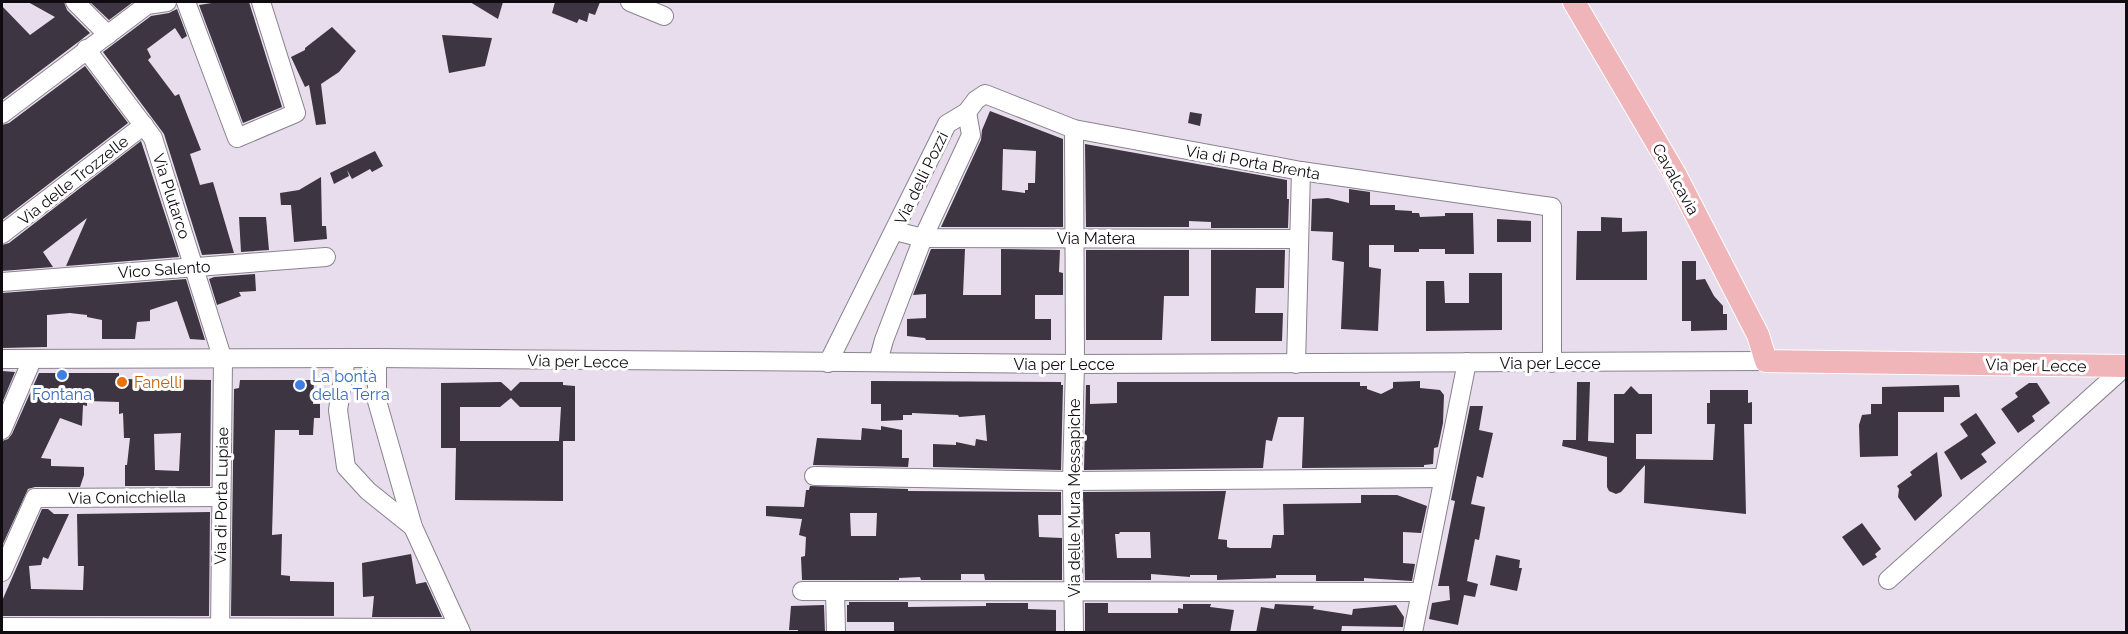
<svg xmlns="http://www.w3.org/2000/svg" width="2128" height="634" viewBox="0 0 2128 634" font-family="Raleway,sans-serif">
	<rect width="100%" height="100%" fill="#e7ddec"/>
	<g fill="#3d3541" fill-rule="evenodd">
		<path d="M28,2H64L67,10L90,33L2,100V6L30,35L55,17Z"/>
		<path d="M90,2H133L109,20Z"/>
		<path d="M218,2H249L282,107L243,123L199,5Z"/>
		<path d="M470,2H503L498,19Z"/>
		<path d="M555,2H600L595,15L589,13L587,22L579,19L577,23L552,13Z"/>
		<path d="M177,9L187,36L182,39L175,28L147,49L151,57L148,60L175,96L179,94L201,150L190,154L200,185L213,182L234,253L202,255L164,134L103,52L151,16L169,13Z"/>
		<path d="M332,27L356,51L339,72L321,84L326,124L316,125L309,85L305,87L291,57L305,50V48Z"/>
		<path d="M442,35L492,38L485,66L449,73Z"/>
		<path d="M85,66L128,123L2,220V125L9,123Z"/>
		<path d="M990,111L1063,139V227H941L981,140L982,130ZM1003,149L1036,151L1035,183H1028V190H1025V193L1002,190Z"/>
		<path d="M1190,112L1202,114L1200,126L1188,123Z"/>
		<path d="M141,141L179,257L66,266L87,218L43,252L53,267L2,271V245L9,243Z"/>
		<path d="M1085,144L1287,180V199H1289L1288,228H1211V222L1189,221V227H1086Z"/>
		<path d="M375,151L383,166L372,172L370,169L352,179L347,170L349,176L334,184L330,173Z"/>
		<path d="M321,177L322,226H326L327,239L294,242L291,205H281L280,193L299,190Z"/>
		<path d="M1349,189L1370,192V205H1395V210L1412,211V213H1419L1420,217L1445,216V213H1473L1474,254H1445V249H1419V252H1394V245H1369V267L1381,269L1378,331L1341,329L1344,262L1332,260L1333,232L1311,231L1312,199L1328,198L1349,203Z"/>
		<path d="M239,217H266L269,250L241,252Z"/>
		<path d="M1601,217L1622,218V232L1647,231V280H1576L1577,231H1601Z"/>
		<path d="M1497,219L1531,221V242H1497Z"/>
		<path d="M931,249H965L963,295H1001V249L1060,250L1059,272L1063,273V295H1035V319H1051V340H926L925,338L907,336V319L926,318V294L913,295Z"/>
		<path d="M1086,250H1189V296H1164L1162,340H1086Z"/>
		<path d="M1211,250H1285L1284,288H1256L1255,313H1283L1282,341H1211Z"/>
		<path d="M1682,261H1696V280L1705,279L1714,296L1723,306V314H1727V330L1691,331V321H1682Z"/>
		<path d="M1469,273H1502V330L1426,331V281H1444L1445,303H1469Z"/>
		<path d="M255,274L256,291L239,292L241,296L217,305L209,279L214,277Z"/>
		<path d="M186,279L205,340L190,339L177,301L150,310V321L137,322L135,339H102V320L87,317V315L70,313L47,315V347L2,348V293Z"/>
		<path d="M2,371L15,372L2,403Z"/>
		<path d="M39,373H119V379L211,380L210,486H125V465H127L130,438H124L123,413L119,414V402L87,401V406L83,405L82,426L60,418L41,458L51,459V466L84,467V475L80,487H35L28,489L2,546V441L8,439L12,434ZM181,433L179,471L155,470L154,434Z"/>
		<path d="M240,380H314L313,404H320V418H314L313,435H299V430H275L272,535L282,534L281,575L290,576V581L334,582V616H231L234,389L239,388Z"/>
		<path d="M871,381L1061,382V385H1063L1061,470L933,467V444L956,445V442L975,446L976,439L987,441L985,415L959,417L958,415L912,413V415H903V420L881,421V404H871Z"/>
		<path d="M1420,381V388L1440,390L1444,395L1443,423L1438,447L1434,448L1433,464L1424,465V467L1302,468L1304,417H1278L1272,441L1266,440L1263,468L1084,470L1086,385H1090V404L1117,403V382H1360V386H1367V389L1381,394L1393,388V382Z"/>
		<path d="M501,382L511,391L520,382H563V385L575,386V441H559L561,407H520L511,398L500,407H460V441H563V501L455,500L456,448H441V383Z"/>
		<path d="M1577,382H1590L1588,441L1614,443V394H1624L1631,386L1639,394H1652V434H1636V459L1713,460L1715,424H1707V403H1710V390H1748V403L1752,402V424H1744L1746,514L1644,503L1645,465L1621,492L1616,494L1609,491L1607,487V457L1562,446L1563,440H1576Z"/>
		<path d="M2029,383H2037L2050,403L2032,416L2035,421L2018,433L2001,409L2018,397L2015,393Z"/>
		<path d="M1959,385L1960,397H1944V412H1898V456L1860,457L1859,425L1862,415L1871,414V404H1882V387Z"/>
		<path d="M1470,406H1483L1479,430L1493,433L1483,478L1477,476L1471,504L1485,507L1479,540L1475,539L1467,581L1478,584L1475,597L1464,595L1458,625L1429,619L1432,603L1450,600L1449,586H1438L1455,501L1451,500Z"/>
		<path d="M1976,413L1996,443L1981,454L1987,462L1961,480L1944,452L1968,436L1960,424Z"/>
		<path d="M881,426L902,430V458H909L908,467L813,465L817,438L861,440L862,428L881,430Z"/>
		<path d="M1937,452L1942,496L1915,521L1898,497L1899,489L1897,486L1912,475L1910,472Z"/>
		<path d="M810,486L908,489V491L1061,492V515H1038L1039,537L1062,538V580H985L984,574H961V580H921L920,577L899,578V580H802L801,557L805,556L806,537L799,535L802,519L766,516V506L804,507L806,490H809ZM850,513H877L876,536H851Z"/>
		<path d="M1226,491L1218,539L1227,540V547L1230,548H1271L1273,535H1284L1283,504L1361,503V495H1397L1427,506L1421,533L1403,532V563L1415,564L1412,581L1364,578V581H1316V575H1276V578L1217,580V575H1190V577L1151,574V580H1085L1083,492ZM1120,532H1150L1151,558H1117L1115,534H1119Z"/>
		<path d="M42,509H48L54,514H69L48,559L43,557L41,565L29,566L31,589L83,590L84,566H78L77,514L210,512L209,616H2V601Z"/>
		<path d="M1862,523L1881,549L1875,554L1877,557L1863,566L1842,537Z"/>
		<path d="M411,554L416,584L426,582L442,617H372L374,596L363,597L362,563Z"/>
		<path d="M1496,555L1520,560L1519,568H1522L1517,591L1490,585Z"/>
		<path d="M849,602H908V607L986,606V603H1028V609L1056,610V633H894V622H847V605H849Z"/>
		<path d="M1085,603H1108V613H1178V608L1183,609V604H1211L1210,607L1234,610L1230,633H1085Z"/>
		<path d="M1275,604L1314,606L1313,609L1352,615L1353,609L1396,605L1404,617L1403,627L1342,626L1341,633H1256L1261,607L1274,609Z"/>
		<path d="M824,605L825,633H798V630H789L791,606Z"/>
	</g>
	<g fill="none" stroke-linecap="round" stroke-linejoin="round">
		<g stroke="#8b828f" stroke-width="20">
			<g id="minor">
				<path d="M75,2L108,35"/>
				<path d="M186,2L237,138L296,113L261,2"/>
				<path d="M630,2L664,16"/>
				<path d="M86,49L153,138L223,360L220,632"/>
				<path d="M967,112L976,100L985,94L1074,129L1301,171L1552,207V363"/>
				<path d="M2,114L147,5L167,2"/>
				<path d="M895,231L923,238L1299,239"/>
				<path d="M2,234L144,125"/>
				<path d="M2,282L326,257"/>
				<path d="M346,358L338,410L346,467L368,491L413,527"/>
				<path d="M377,358V401L413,527L461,632"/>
				<path d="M2,359L377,358L1075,364L1766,361"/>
				<path d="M828,363L947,124L967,112L971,135L923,238L884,340L878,362"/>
				<path d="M1296,364L1301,171"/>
				<path d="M2,430L32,360"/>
				<path d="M814,476L1072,481L1443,478"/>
				<path d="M2,572L35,498L220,497"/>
				<path d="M1888,580L2126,366"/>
				<path d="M802,591L1419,592"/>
				<path d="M835,591L836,632"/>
				<path d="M2,627L459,628"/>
				<path d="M1074,632L1072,481L1075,364L1074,129"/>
				<path d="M1413,632L1467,362"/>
			</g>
		</g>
		<g stroke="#fff" stroke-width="24">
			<path id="major" d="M1574,2L1675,174L1758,335L1766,361L2126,366"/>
		</g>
		<use href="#minor" stroke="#fff" stroke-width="18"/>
		<use href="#major" stroke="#f0b5b9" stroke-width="22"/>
	</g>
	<g fill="#3f7fe0" stroke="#fff" stroke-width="2">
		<circle cx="62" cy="375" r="6"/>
		<circle cx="300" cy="385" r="6"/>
	</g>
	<circle fill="#e8710a" stroke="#fff" stroke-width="2" cx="122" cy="382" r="6"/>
	<g text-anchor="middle" stroke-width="6" stroke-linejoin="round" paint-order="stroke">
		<g font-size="16" fill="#0f0b10" stroke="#fff">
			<text transform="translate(1253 162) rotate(10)" y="6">Via di Porta Brenta</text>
			<text transform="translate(921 178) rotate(-64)" y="6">Via delli Pozzi</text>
			<text transform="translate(1676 179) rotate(61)" y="6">Cavalcavia</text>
			<text transform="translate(73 180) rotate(-38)" y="6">Via delle Trozzelle</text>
			<text transform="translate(172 196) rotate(72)" y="6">Via Plutarco</text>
			<text x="1096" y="244">Via Matera</text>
			<text transform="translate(164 269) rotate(-4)" y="6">Vico Salento</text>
			<text transform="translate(578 361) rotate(1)" y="6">Via per Lecce</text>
			<text x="1550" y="369">Via per Lecce</text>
			<text x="1064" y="370">Via per Lecce</text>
			<text transform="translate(2036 365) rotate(1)" y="6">Via per Lecce</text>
			<text transform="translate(221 496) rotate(-89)" y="6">Via di Porta Lupiae</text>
			<text transform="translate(127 497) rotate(-1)" y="6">Via Conicchiella</text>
			<text transform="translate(1074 498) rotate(-90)" y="6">Via delle Mura Messapiche</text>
		</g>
		<g font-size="16" fill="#366cbe" stroke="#fff" text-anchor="start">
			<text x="312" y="382">La bontà<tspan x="312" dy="18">della Terra</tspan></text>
			<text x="62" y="400" text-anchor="middle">Fontana</text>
		</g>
		<g font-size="16" fill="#c56008" stroke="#fff" text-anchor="start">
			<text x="134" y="388">Fanelli</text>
		</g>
	</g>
	<rect width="2128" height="634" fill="none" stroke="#0f0b10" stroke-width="6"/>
</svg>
